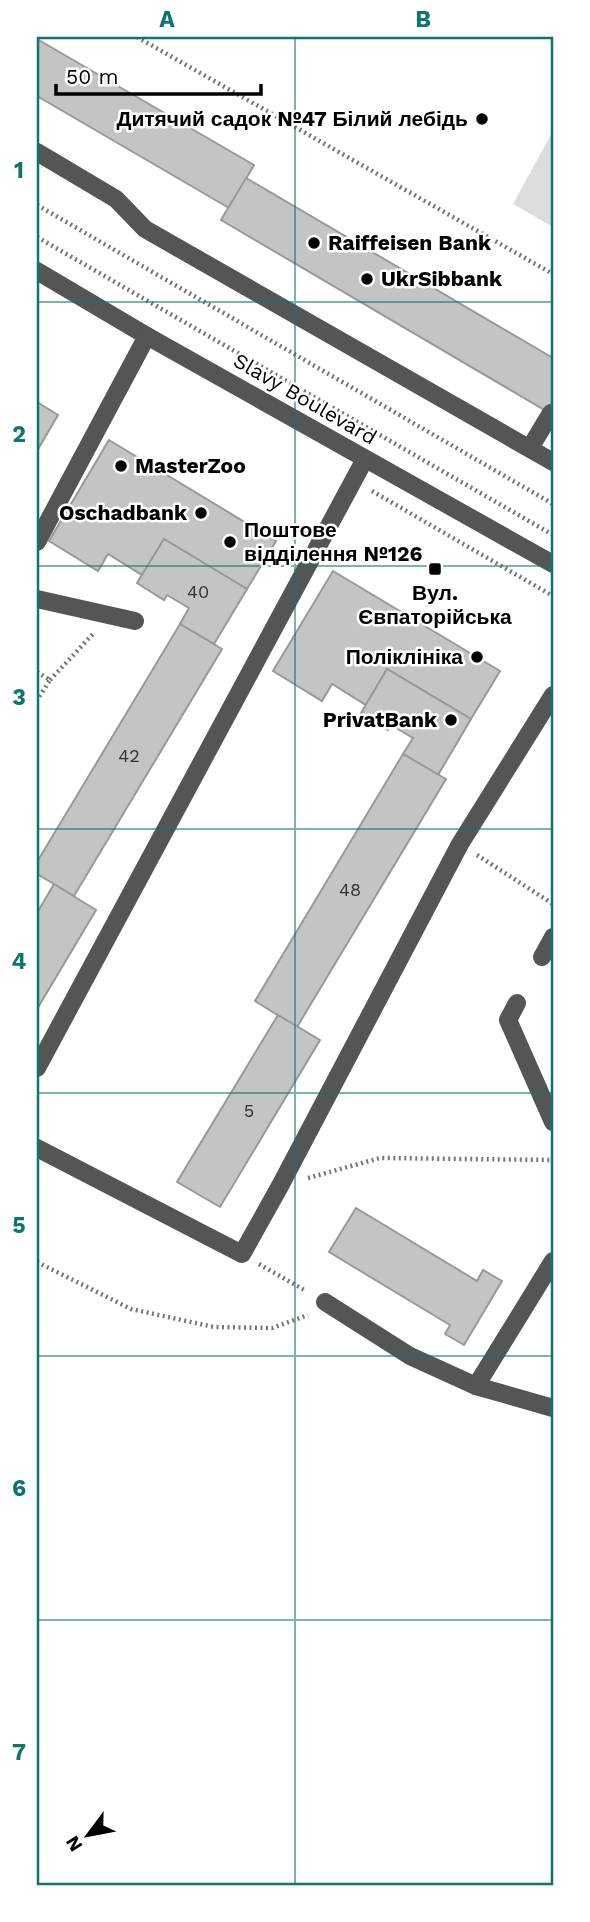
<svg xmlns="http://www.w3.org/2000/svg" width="590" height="1922" viewBox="0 0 590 1922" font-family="'Work Sans',sans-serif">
	<rect width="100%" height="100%" fill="#fff"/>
	<path fill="#dcdcdc" d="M553,131V227L513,204Z"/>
	<g fill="#c4c4c4" stroke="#999" stroke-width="2">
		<path d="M37,39L254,165L229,208L37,96Z"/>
		<path d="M246,178L553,358V415L221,220Z"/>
		<path d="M37,402L58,415L37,451Z"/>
		<path d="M109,440L276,541L247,589L164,539L142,575L108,554L98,571L49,541Z"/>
		<path d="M164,539L247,589L214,644L180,624L189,608L167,595L164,600L137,583Z"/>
		<path d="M333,571L500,671L471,719L387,669L366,705L332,684L322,701L273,671Z"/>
		<path d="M180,624L222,649L74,896L37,874V862Z"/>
		<path d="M387,669L471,719L438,775L403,754L413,738L391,725L388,730L361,713Z"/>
		<path d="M403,754L446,779L297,1027L255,1001Z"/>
		<path d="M54,884L96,910L37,1009V913Z"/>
		<path d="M278,1015L320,1040L220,1207L177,1182Z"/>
		<path d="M356,1208L477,1281L483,1270L502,1281L464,1345L445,1334L450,1325L329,1252Z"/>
	</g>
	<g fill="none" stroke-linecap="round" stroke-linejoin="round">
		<g stroke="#777" stroke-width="4.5" stroke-dasharray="2 3.5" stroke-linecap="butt">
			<path d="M137,37L553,274"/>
			<path d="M37,205L553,504"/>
			<path d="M37,237L553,535"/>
			<path d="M372,491L553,596"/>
			<path d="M37,672L50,680L37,700"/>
			<path d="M50,680L93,634"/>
			<path d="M477,855L553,904"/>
			<path d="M308,1178L380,1158L553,1160"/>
			<path d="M37,1262L131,1309L214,1327L272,1328L308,1315"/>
			<path d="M259,1264L306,1291"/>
		</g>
		<g stroke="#555" stroke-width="18">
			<path d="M37,152L116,199L145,229L553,462"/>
			<path d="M37,271L147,336L553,564"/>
			<path d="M530,448L551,413"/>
			<path d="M37,542L147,336"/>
			<path d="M37,599L135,621"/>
			<path d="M542,957L553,937"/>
			<path d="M517,1003L508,1020L553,1122"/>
			<path d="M37,1068L365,459"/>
			<path d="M37,1148L242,1254L280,1186L460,844L553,695"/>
			<path d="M325,1302L410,1356L476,1386L553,1408"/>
			<path d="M476,1386L553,1261"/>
		</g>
	</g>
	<path fill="none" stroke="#0f766e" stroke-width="2" stroke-opacity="0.55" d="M295,37V1885M37,302H553M37,566H553M37,829H553M37,1093H553M37,1356H553M37,1620H553"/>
	<g fill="#000" stroke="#fff" stroke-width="2.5">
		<circle cx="482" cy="119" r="7"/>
		<circle cx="314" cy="243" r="7"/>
		<circle cx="367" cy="279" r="7"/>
		<circle cx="121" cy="466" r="7"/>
		<circle cx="201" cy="513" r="7"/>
		<circle cx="230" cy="542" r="7"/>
		<rect x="428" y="562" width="14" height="14" rx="3.5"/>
		<circle cx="477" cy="657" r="7"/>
		<circle cx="451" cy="720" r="7"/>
	</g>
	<g text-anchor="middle" stroke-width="5" stroke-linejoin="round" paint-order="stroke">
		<g font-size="18" fill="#313131">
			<text x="198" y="598">40</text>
			<text x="129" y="762">42</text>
			<text x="350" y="896">48</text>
			<text x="249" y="1117">5</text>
		</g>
		<g font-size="21" font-weight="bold" fill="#000" stroke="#fff" text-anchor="end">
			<text x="468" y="126">Дитячий садок №47 Білий лебідь</text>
			<text x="328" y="250" text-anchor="start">Raiffeisen Bank</text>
			<text x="381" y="286" text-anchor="start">UkrSibbank</text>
			<text x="135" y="473" text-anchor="start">MasterZoo</text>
			<text x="187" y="520">Oschadbank</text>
			<text x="244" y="537" text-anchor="start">Поштове<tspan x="244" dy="24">відділення №126</tspan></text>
			<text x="435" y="600" text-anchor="middle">Вул.<tspan x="435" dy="24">Євпаторійська</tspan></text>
			<text x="463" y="664">Поліклініка</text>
			<text x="437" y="727">PrivatBank</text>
		</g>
		<g font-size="21" fill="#000" stroke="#fff">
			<text transform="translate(305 399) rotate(30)" y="7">Slavy Boulevard</text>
		</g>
	</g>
	<rect width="590" height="1922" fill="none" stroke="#ffffff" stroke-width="77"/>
	<g transform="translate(88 1835) rotate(238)" stroke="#ffffff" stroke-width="5" paint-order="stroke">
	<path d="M0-5L12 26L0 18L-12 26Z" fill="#000000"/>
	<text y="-10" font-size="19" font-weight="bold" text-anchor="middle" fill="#000000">N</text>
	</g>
	<path d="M56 84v10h205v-10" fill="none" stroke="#000000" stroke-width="3.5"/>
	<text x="66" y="84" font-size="21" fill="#000000" stroke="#ffffff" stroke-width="5" paint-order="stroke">50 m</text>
	<rect x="38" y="38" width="514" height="1846" fill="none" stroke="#0f766e" stroke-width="2.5"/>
	<g font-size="23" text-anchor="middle" font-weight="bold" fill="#0f766e">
		<text x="167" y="27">A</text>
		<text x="423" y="27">B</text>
		<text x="19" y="178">1</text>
		<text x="19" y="442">2</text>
		<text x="19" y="705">3</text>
		<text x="19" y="969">4</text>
		<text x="19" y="1233">5</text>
		<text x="19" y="1496">6</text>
		<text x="19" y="1760">7</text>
	</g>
</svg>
